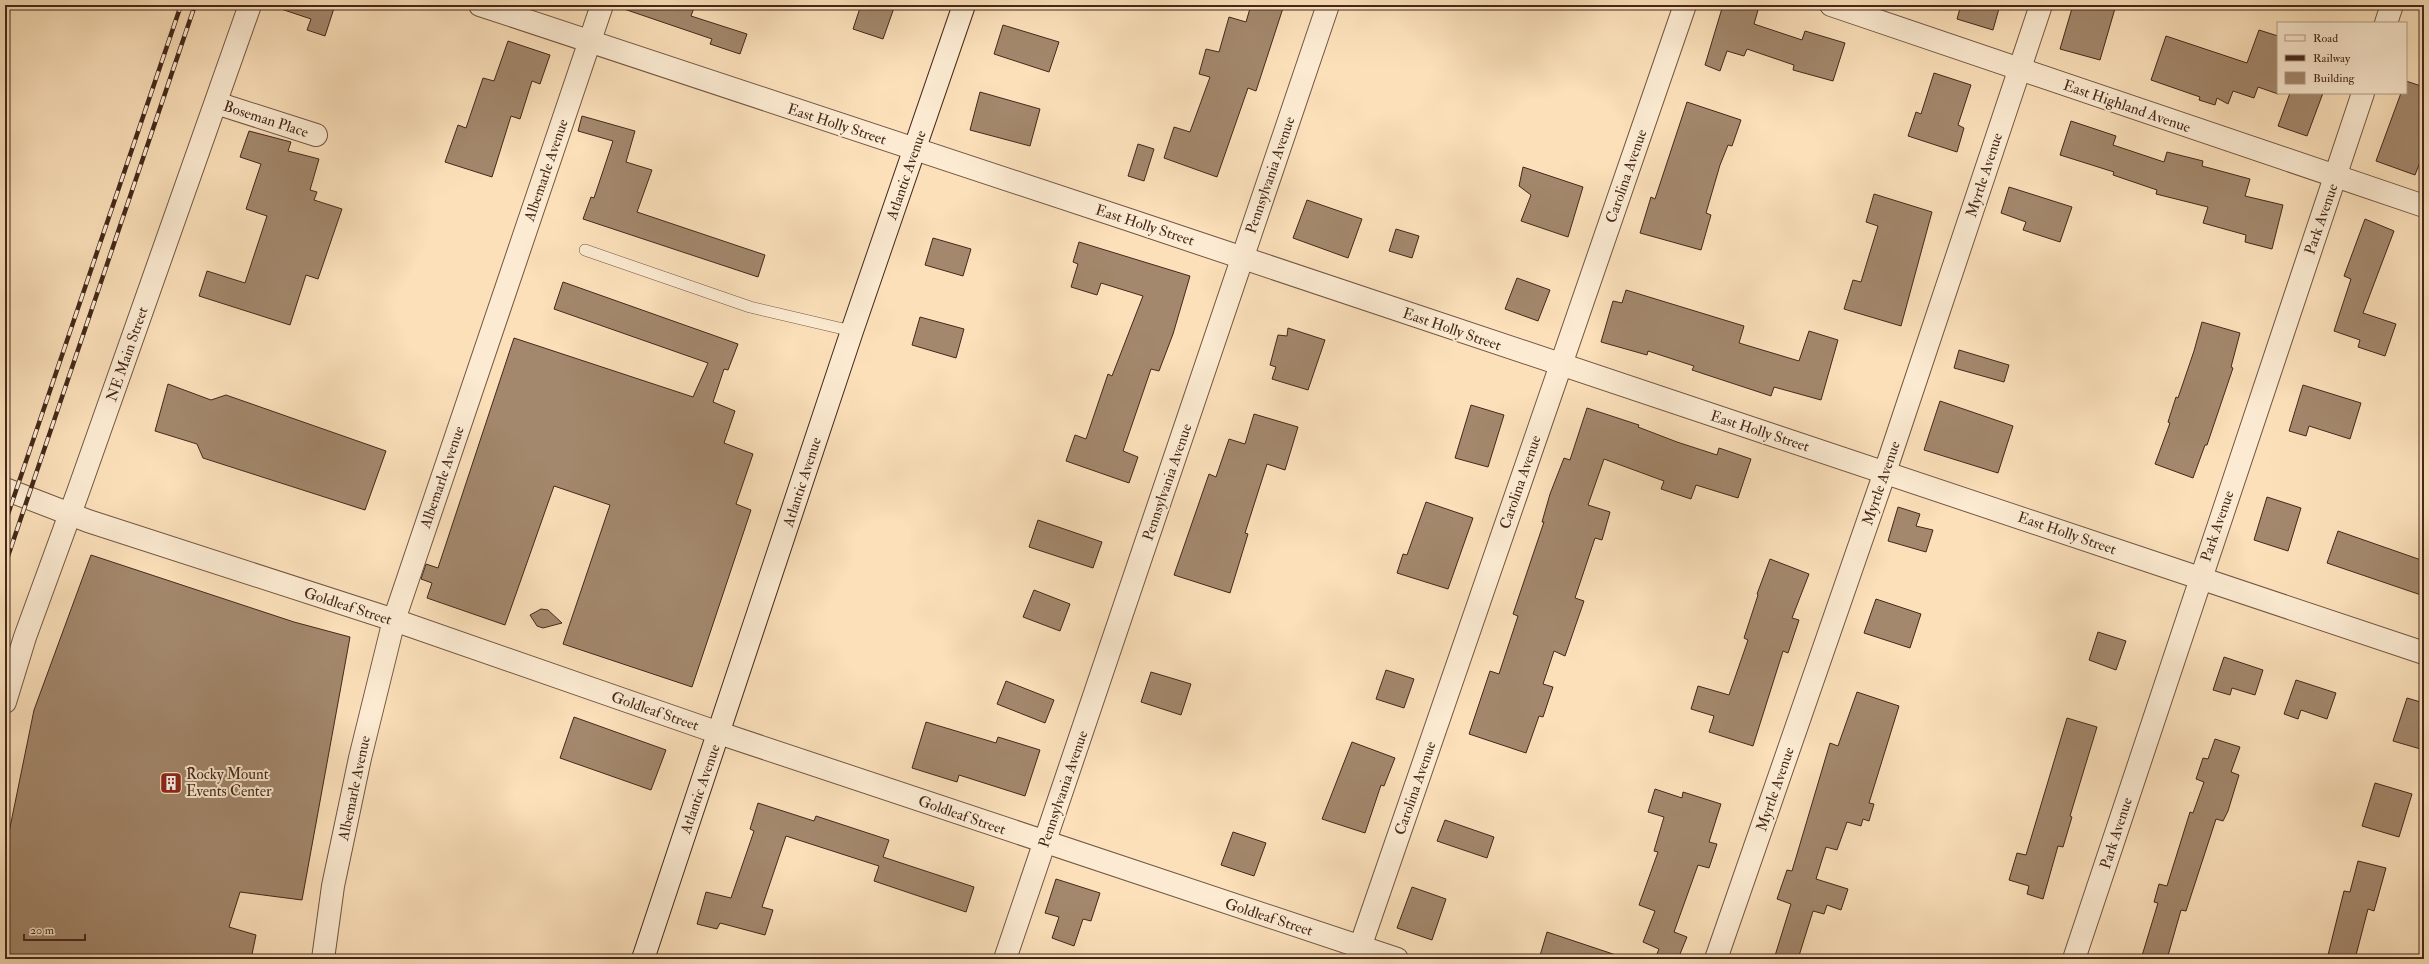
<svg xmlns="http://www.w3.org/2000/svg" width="2429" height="964" viewBox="0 0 2429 964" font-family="'IM FELL Double Pica',serif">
	<rect width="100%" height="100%" fill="#fbe0ba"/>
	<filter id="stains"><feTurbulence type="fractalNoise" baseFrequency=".005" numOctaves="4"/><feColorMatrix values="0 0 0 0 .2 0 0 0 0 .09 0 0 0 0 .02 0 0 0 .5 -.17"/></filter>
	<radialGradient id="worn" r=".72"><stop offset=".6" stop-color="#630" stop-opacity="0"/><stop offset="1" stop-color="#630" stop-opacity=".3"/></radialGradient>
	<g fill="#a3886d" stroke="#44281a">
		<path d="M279,5H335L325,36L307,30L311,19L278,8Z"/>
		<path d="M621,5H695L691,16L747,34L740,54L710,44L712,39L621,8Z"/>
		<path d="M861,5H895L883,39L853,29Z"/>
		<path d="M1251,5H1284L1256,91L1248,88L1217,177L1164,158L1174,127L1190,132L1210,77L1199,74L1206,49L1219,52L1229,17L1246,22Z"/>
		<path d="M1723,5H1741L1758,10L1754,24L1802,40L1805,31L1845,43L1833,81L1793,70L1794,65L1747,49L1744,56L1727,51L1720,71L1705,65Z"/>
		<path d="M1961,5H2000L1993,30L1957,19Z"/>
		<path d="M2073,5H2116L2100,60L2060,49Z"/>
		<path d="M1003,25L1059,42L1049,72L994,54Z"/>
		<path d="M2259,30L2278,36V94L2258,87L2254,98L2233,91L2228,104L2217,98L2215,105L2199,100L2200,97L2151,80L2166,36L2247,63Z"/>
		<path d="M508,41L550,55L540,84L532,81L520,119L511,116L492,177L445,162L458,125L466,128L483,78L494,81Z"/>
		<path d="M1934,73L1971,85L1958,125L1964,128L1957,152L1908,136L1916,112L1921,114Z"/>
		<path d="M2406,81L2424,87V152L2415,175L2376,161L2401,93H2406Z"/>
		<path d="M980,92L1040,109L1030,146L970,130Z"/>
		<path d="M2290,93H2323L2307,136L2278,126Z"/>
		<path d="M1687,102L1741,120L1732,146L1728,145L1720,165L1706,213L1711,215L1701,250L1640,233L1651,197L1655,199Z"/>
		<path d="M582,116L635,131L626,162L652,170L637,212L765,255L758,277L583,219L591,197L594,198L613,141L578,131Z"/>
		<path d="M2071,121L2116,136L2113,145L2164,162L2167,152L2203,161L2202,166L2250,179L2245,196L2283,205L2272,249L2245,242L2246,235L2203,223L2208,207L2156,194L2157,190L2113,175L2114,172L2060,155Z"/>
		<path d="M249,131L291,142L288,151L319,159L310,190L317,192L314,200L342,209L318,279L306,275L290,325L199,296L207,271L245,283L267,216L246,209L261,164L240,157Z"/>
		<path d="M1138,144L1154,149L1144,181L1128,176Z"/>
		<path d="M1523,167L1583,187L1568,237L1521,221L1531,195L1519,186Z"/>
		<path d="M2009,187L2072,207L2060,242L2023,230L2026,222L2001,213Z"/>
		<path d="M1874,194L1932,212L1901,326L1844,309L1853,280L1861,282L1878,226L1866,222Z"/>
		<path d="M1307,200L1362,219L1348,258L1293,238Z"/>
		<path d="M2365,219L2394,231L2363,313L2396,324L2385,356L2358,347L2360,340L2334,331L2351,279L2344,276Z"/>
		<path d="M1396,229L1419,236L1412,258L1389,251Z"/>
		<path d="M933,238L971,249L963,276L925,265Z"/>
		<path d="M1079,242L1190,276L1173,334L1159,371L1151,369L1123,451L1138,457L1129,483L1066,461L1075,435L1086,439L1108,374L1112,376L1143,296L1101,283L1097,295L1071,287L1078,264L1073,262Z"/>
		<path d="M1517,278L1550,290L1538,321L1505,309Z"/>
		<path d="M563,282L738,344L728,370L724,369L713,402L735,411L724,443L753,454L736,504L751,510L692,687L563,644L610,505L554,486L505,625L427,598L432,583L421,579L426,564L438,568L514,338L693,397L708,363L554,309Z"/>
		<path d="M1626,290L1744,326L1739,343L1799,361L1809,331L1838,340L1821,400L1774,387L1771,396L1692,370L1694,366L1648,351L1647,355L1601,342L1613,301L1622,303Z"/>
		<path d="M920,317L964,329L956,358L912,345Z"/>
		<path d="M2202,322L2240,333L2231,367L2233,368L2207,445H2205L2193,478L2155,464L2170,423L2168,422L2176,397L2178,398L2194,351Z"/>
		<path d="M1288,328L1325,340L1308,390L1272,379L1276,367L1270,365L1278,335L1287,336Z"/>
		<path d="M1959,350L2009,365L2004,382L1954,368Z"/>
		<path d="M168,384L211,400L226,395L386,451L365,510L203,458L197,444L155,431Z"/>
		<path d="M2303,385L2361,403L2350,439L2309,426L2306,436L2289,431Z"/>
		<path d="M1940,401L2013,426L1998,473L1924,450Z"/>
		<path d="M1471,405L1504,415L1488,467L1455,458Z"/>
		<path d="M1587,408L1639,425L1638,427L1677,442L1717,455L1719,448L1751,459L1738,498L1696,485L1691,499L1661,489L1664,481L1604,459L1588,505L1610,512L1602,540L1595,538L1575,598L1584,601L1565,656L1554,651L1543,684L1553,687L1543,717L1539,716L1526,753L1469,734L1490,671L1499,674L1518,616L1513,614L1544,522H1542L1550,494L1564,458L1570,460Z"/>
		<path d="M1254,414L1298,427L1285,470L1267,464L1245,533L1248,534L1230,593L1174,575L1209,474L1216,477L1229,439L1245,444Z"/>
		<path d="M2267,497L2301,508L2288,551L2254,540Z"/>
		<path d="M1426,502L1473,518L1448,589L1397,573L1403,554L1407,555Z"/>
		<path d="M1898,507L1920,514L1916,526L1933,530L1926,552L1888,541Z"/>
		<path d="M1038,520L1102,542L1093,568L1029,547Z"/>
		<path d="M2338,531L2424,561V596L2327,563Z"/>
		<path d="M91,555L294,622L350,637L302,900L240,892L229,927L256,935L251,959H5V852L34,710Z"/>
		<path d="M1770,559L1809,574L1792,618L1799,620L1788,653L1783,651L1753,746L1709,732L1714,716L1691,709L1698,686L1729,695L1748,640L1744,638L1758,595L1757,594Z"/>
		<path d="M1034,590L1070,604L1060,631L1023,617Z"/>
		<path d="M1876,599L1921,614L1910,648L1864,633Z"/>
		<path d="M541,609L548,610L562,623L543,628L537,626L530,615Z"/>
		<path d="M2098,632L2126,641L2116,670L2089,660Z"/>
		<path d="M2224,657L2263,670L2255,695L2232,688L2230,695L2213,690Z"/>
		<path d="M1386,670L1414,679L1404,708L1376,699Z"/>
		<path d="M1151,672L1191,684L1181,715L1141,702Z"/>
		<path d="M2296,680L2336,693L2327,719L2301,710L2298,719L2284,714Z"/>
		<path d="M1006,681L1054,700L1045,723L997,704Z"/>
		<path d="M1857,692L1899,706L1869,803L1874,804L1869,821L1863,819L1861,826L1847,822L1837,850L1826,847L1816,879L1848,889L1841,910L1827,905L1824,914L1813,911L1798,959H1774L1791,904L1777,899L1787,870L1792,871L1830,743L1838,746Z"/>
		<path d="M2407,698L2424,703V750L2393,741Z"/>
		<path d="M574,717L666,750L651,790L560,758Z"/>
		<path d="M2067,718L2097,727L2070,816L2072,817L2063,847L2058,846L2043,899L2027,894L2029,886L2009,880L2017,853L2026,855Z"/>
		<path d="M926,722L996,743L998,737L1040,750L1025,796L959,775L957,782L912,768Z"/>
		<path d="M2215,739L2240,747L2231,772L2239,775L2228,811L2223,821L2216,819L2186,911L2181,910L2167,959H2141L2158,903L2154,902L2159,884L2167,886L2190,812L2193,813L2204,782L2196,779L2203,758L2208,759Z"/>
		<path d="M1352,742L1395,758L1384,786L1381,785L1365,833L1322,819Z"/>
		<path d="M2375,783L2412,794L2399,837L2362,826Z"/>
		<path d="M1655,789L1682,798L1683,792L1721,804L1709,842L1717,844L1709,868L1698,865L1674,932L1687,937L1678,959H1655L1659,949L1643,942L1655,911L1639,905L1658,852L1654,851L1664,817L1648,812Z"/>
		<path d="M758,803L814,821L816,816L889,840L883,857L974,887L966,912L874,881L879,866L786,836L762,907L773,910L765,935L720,923L717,929L697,924L706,892L731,898L754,831L750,829Z"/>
		<path d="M1445,820L1494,837L1487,858L1437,841Z"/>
		<path d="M1233,832L1266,843L1254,876L1221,865Z"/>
		<path d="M2358,861L2386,868L2374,911L2368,909L2355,959H2327L2344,891L2350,892Z"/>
		<path d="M1056,879L1100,893L1091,921L1083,919L1074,946L1052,938L1059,917L1045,913Z"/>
		<path d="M1412,887L1446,899L1432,940L1397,928Z"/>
		<path d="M1547,932L1619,956L1618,959H1539Z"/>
	</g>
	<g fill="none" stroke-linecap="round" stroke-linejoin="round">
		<g stroke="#725642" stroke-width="12">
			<path id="service" d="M585,250L750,307L852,331"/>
		</g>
		<g stroke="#725642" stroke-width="24">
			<g id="minor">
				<path d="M480,5C1129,218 1776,437 2424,653"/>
				<path d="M1831,5L2424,206"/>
				<path d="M2386,23L2392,5"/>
				<path d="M216,103L316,135"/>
				<path d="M5,702L25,637L78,492L250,5"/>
				<path d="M719,733L1397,959"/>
				<path d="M323,959L333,886L360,758L394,620L602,5"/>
				<path d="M1005,959L1328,5"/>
				<path d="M1356,959L1685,5"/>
				<path d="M1716,959L1885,472L2041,5"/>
				<path d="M2074,959L2363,93"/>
			</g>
		</g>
		<g stroke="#725642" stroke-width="24">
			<path id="tertiary" d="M5,489L88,521L394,620L719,733"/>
		</g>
		<g stroke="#44281a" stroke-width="24">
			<path id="secondary" d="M643,959L852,331L964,5"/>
		</g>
		<use href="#service" stroke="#fcebd2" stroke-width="11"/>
		<use href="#minor" stroke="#fcebd2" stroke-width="22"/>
		<use href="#tertiary" stroke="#fcebd2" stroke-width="22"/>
		<use href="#secondary" stroke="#fcebd2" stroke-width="22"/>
		<g stroke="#44281a" stroke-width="4.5">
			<g id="rail">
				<path d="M5,523L181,5"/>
				<path d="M5,565L195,5"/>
			</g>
		</g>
		<use href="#rail" stroke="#fcebd2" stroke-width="3" stroke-dasharray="9" stroke-linecap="butt"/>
	</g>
	<defs>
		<g id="building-square" transform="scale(1.15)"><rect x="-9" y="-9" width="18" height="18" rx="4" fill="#8f2418" stroke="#fcebd2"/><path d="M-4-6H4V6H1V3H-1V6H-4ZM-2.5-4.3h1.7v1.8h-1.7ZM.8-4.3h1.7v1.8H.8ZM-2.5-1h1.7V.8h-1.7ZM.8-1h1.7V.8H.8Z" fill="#fff"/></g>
	</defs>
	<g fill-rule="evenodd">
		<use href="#building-square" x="171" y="783"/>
	</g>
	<g text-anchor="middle" stroke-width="4" stroke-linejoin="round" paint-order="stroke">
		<g font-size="15" fill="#44281a" stroke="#fcebd2">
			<text transform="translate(2127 106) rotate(19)" y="5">East Highland Avenue</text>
			<text transform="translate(266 119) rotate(18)" y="5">Boseman Place</text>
			<text transform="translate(837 124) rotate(18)" y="5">East Holly Street</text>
			<text transform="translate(546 170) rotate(-71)" y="5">Albemarle Avenue</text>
			<text transform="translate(906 175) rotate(-71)" y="5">Atlantic Avenue</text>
			<text transform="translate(1270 175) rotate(-71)" y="5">Pennsylvania Avenue</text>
			<text transform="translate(1984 175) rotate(-72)" y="5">Myrtle Avenue</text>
			<text transform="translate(1626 176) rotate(-71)" y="5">Carolina Avenue</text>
			<text transform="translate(2321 219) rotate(-71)" y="5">Park Avenue</text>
			<text transform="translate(1145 225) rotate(18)" y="5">East Holly Street</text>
			<text transform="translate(1452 329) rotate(19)" y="5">East Holly Street</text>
			<text transform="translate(127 354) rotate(-71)" y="5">NE Main Street</text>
			<text transform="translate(1760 431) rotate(18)" y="5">East Holly Street</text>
			<text transform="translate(442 477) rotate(-71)" y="5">Albemarle Avenue</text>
			<text transform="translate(802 482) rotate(-72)" y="5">Atlantic Avenue</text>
			<text transform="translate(1167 482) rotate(-71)" y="5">Pennsylvania Avenue</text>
			<text transform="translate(1520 482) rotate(-71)" y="5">Carolina Avenue</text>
			<text transform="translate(1881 483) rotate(-71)" y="5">Myrtle Avenue</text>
			<text transform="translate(2217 526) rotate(-71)" y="5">Park Avenue</text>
			<text transform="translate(2067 533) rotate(19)" y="5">East Holly Street</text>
			<text transform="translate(348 606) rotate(18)" y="5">Goldleaf Street</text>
			<text transform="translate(655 711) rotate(19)" y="5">Goldleaf Street</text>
			<text transform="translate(354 788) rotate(-78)" y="5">Albemarle Avenue</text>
			<text transform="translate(1415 788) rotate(-71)" y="5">Carolina Avenue</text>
			<text transform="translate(700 789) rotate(-71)" y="5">Atlantic Avenue</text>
			<text transform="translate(1063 789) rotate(-71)" y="5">Pennsylvania Avenue</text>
			<text transform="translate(1775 789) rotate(-71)" y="5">Myrtle Avenue</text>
			<text transform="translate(962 815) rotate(19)" y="5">Goldleaf Street</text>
			<text transform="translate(2116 833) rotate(-72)" y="5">Park Avenue</text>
			<text transform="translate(1269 917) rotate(18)" y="5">Goldleaf Street</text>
		</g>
		<g font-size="15" fill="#44281a" stroke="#fcebd2" text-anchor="start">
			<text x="186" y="779">Rocky Mount<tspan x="186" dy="17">Events Center</tspan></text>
		</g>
	</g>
	<rect width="2429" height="964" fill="none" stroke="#fbe0ba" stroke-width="20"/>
	<rect x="6" y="6" width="2417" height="952" fill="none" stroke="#44281a" stroke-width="2"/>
	<rect x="10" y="10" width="2409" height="944" fill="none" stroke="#44281a"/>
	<rect x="2277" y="22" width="130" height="72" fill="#fcebd2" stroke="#b29d88"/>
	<rect x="2285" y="35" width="20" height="6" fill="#fcebd2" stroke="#b29d88"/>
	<text x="2313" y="42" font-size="12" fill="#44281a">Road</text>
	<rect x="2285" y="55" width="20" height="6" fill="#44281a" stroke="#b29d88"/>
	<text x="2313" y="62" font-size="12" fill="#44281a">Railway</text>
	<rect x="2285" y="72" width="20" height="12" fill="#a3886d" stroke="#b29d88"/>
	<text x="2313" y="82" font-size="12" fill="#44281a">Building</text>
	<path d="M24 934v6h61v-6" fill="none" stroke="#44281a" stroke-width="2"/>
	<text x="30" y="934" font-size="12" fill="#44281a" stroke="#fcebd2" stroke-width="3" paint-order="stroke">20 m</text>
	<rect width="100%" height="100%" filter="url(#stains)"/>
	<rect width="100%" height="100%" fill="url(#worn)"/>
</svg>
